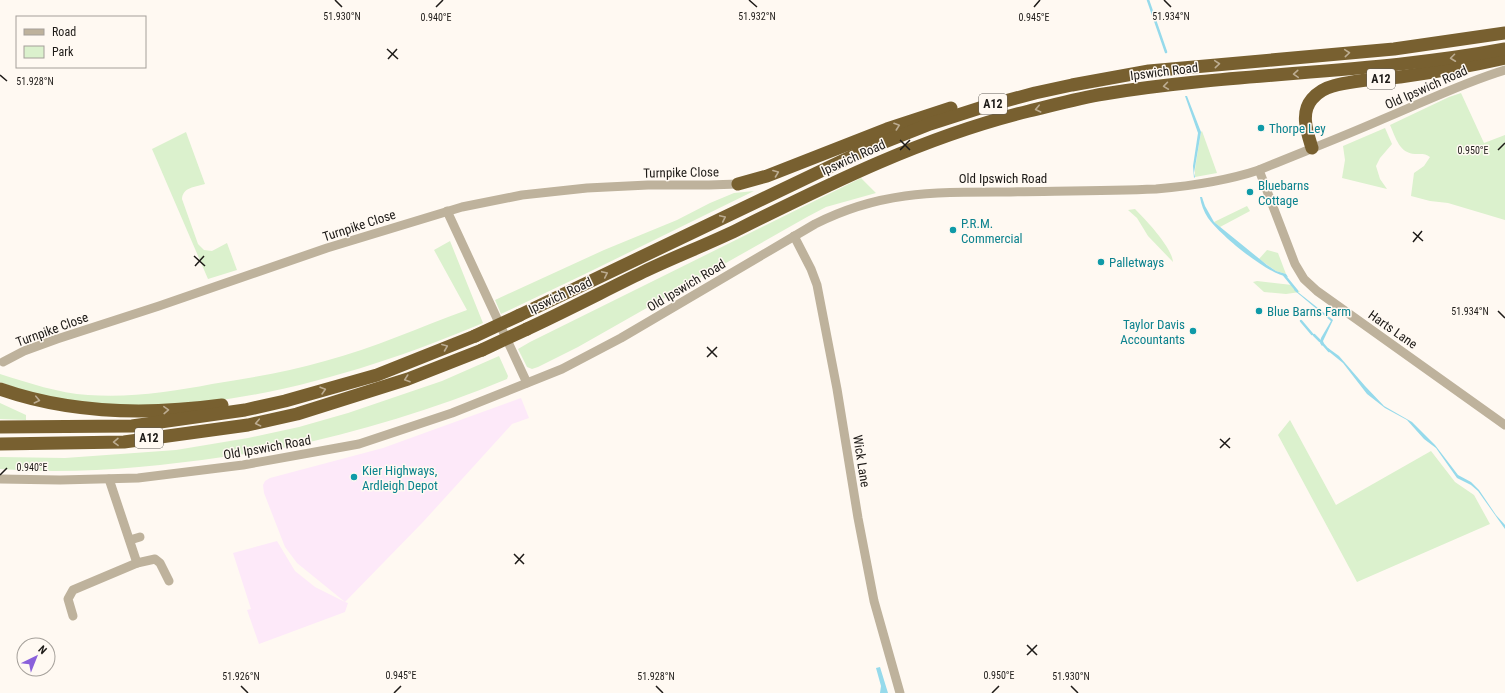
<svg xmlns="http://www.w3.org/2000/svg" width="1505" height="693" viewBox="0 0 1505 693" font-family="'Roboto Condensed',sans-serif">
	<rect width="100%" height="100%" fill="#fff9f2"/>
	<path fill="#fde9f9" d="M521,398L529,418L512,424L423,522L345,602L348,603L345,612L259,644L247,610L251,609L233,553L277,541L295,571L315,587L345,602L297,563L285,547L264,493L263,485L265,481L270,478L383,448Z"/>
	<g fill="#dbf1cd">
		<path d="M1461,93L1484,143L1505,135V220L1448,203L1430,201L1411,196L1414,173L1424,166L1430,157C1425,153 1421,154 1415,154C1399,153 1396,138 1390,125L1449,97Z"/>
		<path d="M1385,128L1392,144L1380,158L1376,166L1380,179L1387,189L1342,178L1345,160L1343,146Z"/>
		<path d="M1202,131L1217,173L1195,177V169L1201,132Z"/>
		<path d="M186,132L205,184C195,187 183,187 182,199L198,244L204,250L212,251L227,243L237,270L208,279L152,149Z"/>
		<path d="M861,178L876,193L826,207L807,217L578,347L538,367L532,369L527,367L518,349L530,342Z"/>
		<path d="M754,191L585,274L501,314L495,300L604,250L677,220L710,203L734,193Z"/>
		<path d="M1247,206L1250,211L1220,227L1214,222Z"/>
		<path d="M1135,209C1144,218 1172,247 1173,262L1148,236L1137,218L1128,210Z"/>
		<path d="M450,241L483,323C344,382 147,440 0,382V374C29,383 58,393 88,395C130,398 171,392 212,384C249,378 288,372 325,361C374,348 420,327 467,310L434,250Z"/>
		<path d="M1267,250L1278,253L1286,274L1276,271L1259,259Z"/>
		<path d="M1257,281L1292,285L1300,292L1286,294L1264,292L1253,282Z"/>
		<path d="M499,356L508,376L507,379C435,409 359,432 282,448C263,452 242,454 223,457C167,465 111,471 54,471C36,471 18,470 0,469V457L65,458L176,450L248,438L299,427L348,413L442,381Z"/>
		<path d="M0,403L26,415V420L0,419Z"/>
		<path d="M1290,420L1336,505L1431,451L1455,482L1474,495L1490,524L1357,582L1278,435Z"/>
	</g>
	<g fill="#96daeb">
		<path d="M1185,96H1187L1201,132L1194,173L1195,177L1194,178L1193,166L1198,133Z"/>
		<path d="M1200,197H1202L1205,206L1214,222L1267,265L1276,271L1286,274L1288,277C1267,274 1220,235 1208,218C1204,212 1201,204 1200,197Z"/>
		<path d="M1294,289L1333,320L1323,341L1324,344L1322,346L1320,343L1321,338L1331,321L1294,290Z"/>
		<path d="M1328,348L1339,356L1365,386L1384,406L1412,422L1435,445L1458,475L1471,482L1479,490L1496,515L1505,525V529L1478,491L1471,485L1457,478L1436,448L1424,439L1407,420L1385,408L1367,394L1343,363L1327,350Z"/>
		<path d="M880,667L888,693H880L881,686L876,668Z"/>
	</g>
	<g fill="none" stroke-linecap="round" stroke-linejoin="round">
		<g stroke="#96daeb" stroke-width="2.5">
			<path d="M1148,0L1166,52"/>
			<path d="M1284,275L1297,291"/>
			<path d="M1301,321L1312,334"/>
			<path d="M1314,335L1320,341"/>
			<path d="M1322,343L1329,351"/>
		</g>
		<g stroke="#beb29c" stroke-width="9">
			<path d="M1259,170L1295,264L1304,279L1317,291L1505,425"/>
			<path d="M447,211L527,383"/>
			<path d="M794,236L811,269L817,285L837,389L858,518L874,601L900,693"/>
			<path d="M3,362L24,351L57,339L159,306L327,248L462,207L522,195L587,188L648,185H709L738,184"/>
			<path d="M0,479L60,480L138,478L243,465L359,444L452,413L562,369L621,338L815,224C880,191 934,192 1004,192C1055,191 1106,191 1156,189C1191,186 1226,181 1259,170C1300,153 1342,137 1383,119C1424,102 1462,83 1505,70"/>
			<path d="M109,479L137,563L155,559L160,563L169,581"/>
			<path d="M130,540L140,537"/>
			<path d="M73,616L68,599L73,590L137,563"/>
		</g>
		<g stroke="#786030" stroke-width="13">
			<path d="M1312,148C1307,132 1300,113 1312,99C1318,92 1325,88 1333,86C1354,80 1378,79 1400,77C1435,72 1470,66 1505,58"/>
			<path d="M738,184L767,176L887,129L951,108"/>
			<path d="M520,315L867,149L930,124L983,107L1035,93L1072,85L1149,71L1394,49L1505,33"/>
			<path d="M527,329C566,311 604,291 643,272C674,257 706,245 737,230C831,183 926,136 1029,111C1054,105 1079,98 1104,94C1237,72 1373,74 1505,49"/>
			<path d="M0,389C71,414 148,415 222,405"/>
			<path d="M0,427L132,426L245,410L285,401L377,375L475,336"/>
			<path d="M0,444L124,442L248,425L297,414L408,379L482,350"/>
		</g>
		<g stroke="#786030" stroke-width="13">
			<path d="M475,336L520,315"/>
			<path d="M482,350L527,329"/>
		</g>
	</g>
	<defs><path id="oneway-chevron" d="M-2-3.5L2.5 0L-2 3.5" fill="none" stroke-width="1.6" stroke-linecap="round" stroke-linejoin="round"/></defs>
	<g stroke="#bcac91">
		<use href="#oneway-chevron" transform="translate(1347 53) rotate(-5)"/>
		<use href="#oneway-chevron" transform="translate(1453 58) rotate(173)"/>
		<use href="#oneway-chevron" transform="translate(1217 64) rotate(-5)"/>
		<use href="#oneway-chevron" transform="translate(1296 74) rotate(176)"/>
		<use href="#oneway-chevron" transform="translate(1166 86) rotate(172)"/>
		<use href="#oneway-chevron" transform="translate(1038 109) rotate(167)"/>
		<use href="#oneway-chevron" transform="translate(897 126) rotate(-19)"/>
		<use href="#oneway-chevron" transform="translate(776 173) rotate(-21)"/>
		<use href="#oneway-chevron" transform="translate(723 218) rotate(-25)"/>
		<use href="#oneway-chevron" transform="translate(605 274) rotate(-25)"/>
		<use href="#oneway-chevron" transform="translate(445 347) rotate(-22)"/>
		<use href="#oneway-chevron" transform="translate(407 379) rotate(161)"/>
		<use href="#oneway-chevron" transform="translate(323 390) rotate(-16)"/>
		<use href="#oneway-chevron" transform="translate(37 400) rotate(13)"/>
		<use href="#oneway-chevron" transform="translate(166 410) rotate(-2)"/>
		<use href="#oneway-chevron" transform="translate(258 423) rotate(168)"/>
		<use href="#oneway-chevron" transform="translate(116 442) rotate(179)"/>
	</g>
	<path fill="none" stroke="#1d1a17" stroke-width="1.5" d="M335,0L342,7M749,0L757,7M1164,0L1171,7M436,7L443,0M1034,7L1040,0M387,49L398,59M388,59L397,49M0,75L7,81M900,140L910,150M900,150L910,140M1498,150L1505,143M1413,232L1423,241M1413,242L1422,231M194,256L205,266M195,266L204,256M1498,311L1505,318M707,347L717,357M707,357L717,347M1220,439L1230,448M1220,448L1230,438M0,475L7,468M514,554L524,564M515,564L524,554M1027,645L1037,655M1027,655L1037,645M241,686L248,693M656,686L663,693M1071,686L1078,693M394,693L401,686M992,693L999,686"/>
	<g fill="#0f9aa8" stroke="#fff9f2" stroke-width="1.5">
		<circle cx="1261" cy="128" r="4"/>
		<circle cx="1250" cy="192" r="4"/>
		<circle cx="953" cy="230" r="4"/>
		<circle cx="1101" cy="262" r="4"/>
		<circle cx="1259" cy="311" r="4"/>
		<circle cx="1193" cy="331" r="4"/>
		<circle cx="354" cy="477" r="4"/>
	</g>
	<g text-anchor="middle" stroke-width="3" stroke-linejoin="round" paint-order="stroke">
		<g fill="#fff9f2" stroke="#615d59" stroke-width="1">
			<rect x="1367" y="69" width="28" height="20" rx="3"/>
			<rect x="979" y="94" width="28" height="20" rx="3"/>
			<rect x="135" y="428" width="28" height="20" rx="3"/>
		</g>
		<g font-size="12" font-weight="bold" fill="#1d1a17">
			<text x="1381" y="83">A12</text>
			<text x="993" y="108">A12</text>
			<text x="149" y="442">A12</text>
		</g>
		<g font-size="13" fill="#1d1a17" stroke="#fff9f2">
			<text transform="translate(1164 71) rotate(-7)" y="5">Ipswich Road</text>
			<text transform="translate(1426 87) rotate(-24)" y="5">Old Ipswich Road</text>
			<text transform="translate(853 157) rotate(-24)" y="5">Ipswich Road</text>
			<text transform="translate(681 172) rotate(-1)" y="5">Turnpike Close</text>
			<text x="1003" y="183">Old Ipswich Road</text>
			<text transform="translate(359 225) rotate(-18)" y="5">Turnpike Close</text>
			<text transform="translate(686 285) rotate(-31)" y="5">Old Ipswich Road</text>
			<text transform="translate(560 295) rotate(-25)" y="5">Ipswich Road</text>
			<text transform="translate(52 329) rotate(-20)" y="5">Turnpike Close</text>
			<text transform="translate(1393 329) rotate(35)" y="5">Harts Lane</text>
			<text transform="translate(267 447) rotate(-10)" y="5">Old Ipswich Road</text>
			<text transform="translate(862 461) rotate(81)" y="5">Wick Lane</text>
		</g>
		<g font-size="13" fill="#0d838f" stroke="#fff9f2" text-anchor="start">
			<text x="1269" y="133">Thorpe Ley</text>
			<text x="1258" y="190">Bluebarns<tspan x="1258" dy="15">Cottage</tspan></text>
			<text x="961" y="228">P.R.M.<tspan x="961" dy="15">Commercial</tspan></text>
			<text x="1109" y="267">Palletways</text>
			<text x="1267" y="316">Blue Barns Farm</text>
			<text x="1185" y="329" text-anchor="end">Taylor Davis<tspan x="1185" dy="15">Accountants</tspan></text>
			<text x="362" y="475">Kier Highways,<tspan x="362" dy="15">Ardleigh Depot</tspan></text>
		</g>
	</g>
	<g font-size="10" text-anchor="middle" fill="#1d1a17" stroke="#fff9f2" stroke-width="3" stroke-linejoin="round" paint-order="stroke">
		<text x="342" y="20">51.930°N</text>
		<text x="757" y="20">51.932°N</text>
		<text x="1171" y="20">51.934°N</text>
		<text x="436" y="21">0.940°E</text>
		<text x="1034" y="21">0.945°E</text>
		<text x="35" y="85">51.928°N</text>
		<text x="1473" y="154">0.950°E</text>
		<text x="1470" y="315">51.934°N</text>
		<text x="32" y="471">0.940°E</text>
		<text x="401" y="679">0.945°E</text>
		<text x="999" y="679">0.950°E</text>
		<text x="241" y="680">51.926°N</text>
		<text x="656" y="680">51.928°N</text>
		<text x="1071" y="680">51.930°N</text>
	</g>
	<rect x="16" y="16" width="130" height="52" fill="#fff9f2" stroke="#a5a09a"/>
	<rect x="24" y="29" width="20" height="6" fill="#beb29c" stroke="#a5a09a"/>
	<text x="52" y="36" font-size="12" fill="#1d1a17">Road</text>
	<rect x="24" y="46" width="20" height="12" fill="#dbf1cd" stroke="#a5a09a"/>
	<text x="52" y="56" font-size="12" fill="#1d1a17">Park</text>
	<g transform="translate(36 657) rotate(43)"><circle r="19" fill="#fff9f2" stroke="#a5a09a"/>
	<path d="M0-3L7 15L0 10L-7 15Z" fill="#8a60db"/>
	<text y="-6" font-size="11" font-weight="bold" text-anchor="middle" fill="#1d1a17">N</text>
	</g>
</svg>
